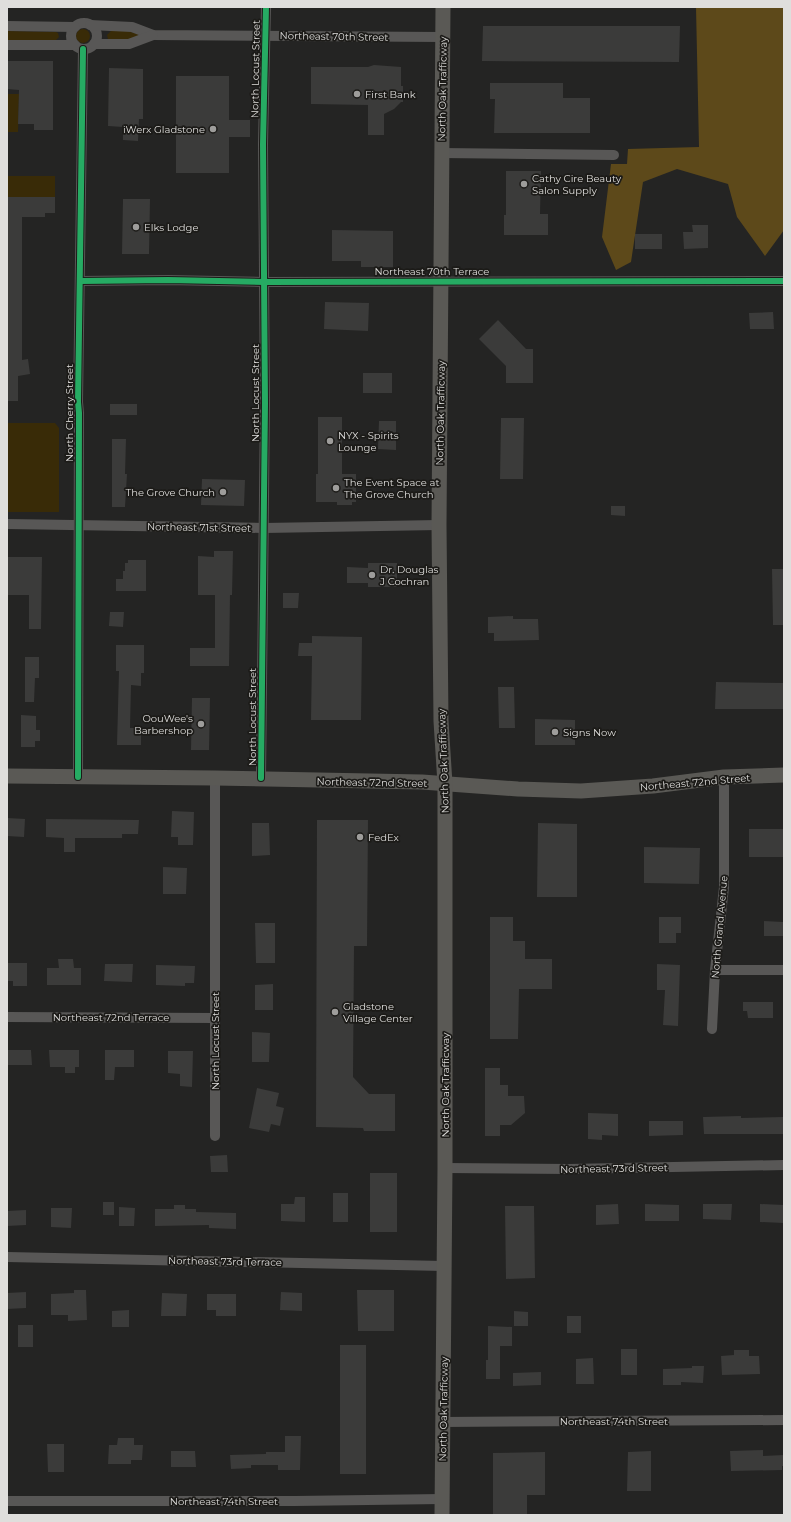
<svg xmlns="http://www.w3.org/2000/svg" width="791" height="1522" viewBox="0 0 791 1522" font-family="Montserrat,sans-serif">
	<rect width="100%" height="100%" fill="#242423"/>
	<g fill="#392b07">
		<circle cx="83" cy="36" r="7"/>
		<path d="M7,31L56,32L58,33L59,37L55,41L7,40Z"/>
		<path d="M111,31H127L138,34L139,36L135,40L108,39L107,35Z"/>
		<path d="M7,94H19L18,132H7Z"/>
		<rect x="7" y="176" width="48" height="21"/>
		<path d="M7,423H55L59,428V512H7Z"/>
	</g>
	<path fill="#5d491a" d="M696,7H784V230L765,256L737,217L728,184L677,169L643,182L631,262L616,270L602,237L611,164H627L628,149L699,147Z"/>
	<g fill="#3b3b3a">
		<path d="M483,26H680L679,62L482,61Z"/>
		<path d="M7,61H53V130H34V124H18L19,90L7,89Z"/>
		<path d="M374,65L401,67V86H403V102H401L394,109L384,114V135H368V105L311,104V67H368Z"/>
		<path d="M109,68L143,69V119H139L138,141L123,140V127L108,126Z"/>
		<path d="M176,76H229V120H250V137H229V173H176Z"/>
		<path d="M490,83H563V98H590V133H494L495,99H490Z"/>
		<path d="M506,171H541L540,214H548V235H504V215H506Z"/>
		<path d="M7,197H55V213H45V217H22V360L28,359L30,374L18,376V401H7Z"/>
		<path d="M123,199H150L149,254H122Z"/>
		<path d="M692,225H708V248L684,249L683,232H693Z"/>
		<path d="M332,230L393,231V267H361V261H332Z"/>
		<rect x="635" y="234" width="27" height="15"/>
		<path d="M325,302L369,303L368,331L324,329Z"/>
		<path d="M773,312L774,329H750L749,313Z"/>
		<path d="M498,320L526,349H533V383H506V366L479,339Z"/>
		<rect x="363" y="373" width="29" height="20"/>
		<rect x="110" y="404" width="27" height="11"/>
		<path d="M318,417H342V474H356V502H352V505H337V502H316V474H318Z"/>
		<path d="M501,418H524L523,479H500Z"/>
		<path d="M379,421H396V450L378,449Z"/>
		<path d="M112,439H126L125,474H127L125,507H112Z"/>
		<path d="M202,479L245,480L244,506L201,505Z"/>
		<path d="M611,506H625V516L611,515Z"/>
		<path d="M214,551H233L232,595H230L229,666H190V648H215V595H198V556L214,557Z"/>
		<path d="M7,557H42L41,629H29V595H7Z"/>
		<path d="M128,560H146V591H116V579H123V571H125V563H128Z"/>
		<path d="M368,563H397V587H368V583H347V567L368,568Z"/>
		<path d="M772,569H784V625H773Z"/>
		<path d="M283,593H299L298,608H283Z"/>
		<path d="M110,612H124L123,627L109,626Z"/>
		<path d="M513,616V619H538L539,640L494,641V633H488V617Z"/>
		<path d="M312,636L362,637L361,720H311L312,656H298L299,643H312Z"/>
		<path d="M116,645H144V673H141V686L131,685L130,728H141V745H117L119,671H116Z"/>
		<path d="M25,657H39V678H35L34,702H25Z"/>
		<path d="M716,682L784,683V709H715Z"/>
		<path d="M498,687H514L515,728H499Z"/>
		<path d="M192,698H210L209,750H191Z"/>
		<path d="M21,715L36,716V730H40V741H35V747H21Z"/>
		<path d="M535,719L575,720V745H535Z"/>
		<path d="M172,811L194,812L193,845H178V837H171Z"/>
		<path d="M7,818L25,819L24,837L7,836Z"/>
		<path d="M46,819L139,820L138,834H122V838H75V852H64V838L46,837Z"/>
		<path d="M317,820H368L367,946H354L353,1077L369,1094H395V1131H364L363,1128L316,1127Z"/>
		<path d="M252,823H269L270,855L252,856Z"/>
		<path d="M538,823L577,824V897H537Z"/>
		<rect x="749" y="829" width="35" height="28"/>
		<path d="M644,847L700,848L699,884L644,883Z"/>
		<path d="M163,867L187,868L186,894H163Z"/>
		<path d="M490,917H513V941H525V959H552V989H519L518,1039H490Z"/>
		<path d="M659,917H681V933H676V943H659Z"/>
		<path d="M764,921L783,922L784,936H764Z"/>
		<path d="M255,923H275V963H256Z"/>
		<path d="M58,959H73L74,968H81V985H47V968H59Z"/>
		<path d="M7,963H27V986H13V981H7Z"/>
		<path d="M105,964H133L132,982L104,981Z"/>
		<path d="M657,964L680,965L678,1026L663,1025L665,990H657Z"/>
		<path d="M156,965L195,966L194,983H185V986L156,985Z"/>
		<path d="M273,984V1010H255V985Z"/>
		<path d="M743,1002H773V1018H748L747,1011H743Z"/>
		<path d="M252,1032L270,1033L269,1062H252Z"/>
		<path d="M7,1050H31L32,1065H7Z"/>
		<path d="M49,1050H79V1067H75V1073H65V1067H50Z"/>
		<path d="M105,1050H134V1067H115L114,1080H105Z"/>
		<path d="M168,1051H193L192,1087L180,1086V1074L168,1073Z"/>
		<path d="M485,1068H500V1085H508V1096H524L525,1113L511,1125H500V1136H485Z"/>
		<path d="M257,1088L279,1093L276,1106L284,1108L280,1126L271,1124L269,1132L249,1128Z"/>
		<path d="M588,1113L618,1114V1136L602,1135V1140L588,1139Z"/>
		<path d="M741,1116V1118L784,1117V1134H704L703,1117Z"/>
		<path d="M649,1121H683V1135L649,1136Z"/>
		<path d="M227,1155L228,1172H211L210,1156Z"/>
		<rect x="370" y="1173" width="27" height="59"/>
		<rect x="333" y="1193" width="15" height="29"/>
		<path d="M295,1197H305V1222L281,1221V1204H294Z"/>
		<rect x="103" y="1202" width="11" height="13"/>
		<path d="M618,1204L619,1224L596,1225V1205Z"/>
		<path d="M645,1204L679,1205V1221H645Z"/>
		<path d="M703,1204H732L731,1220L703,1219Z"/>
		<path d="M760,1204L784,1205V1223L760,1222Z"/>
		<path d="M174,1205H185V1209H196V1212L236,1213V1229L209,1228V1225L155,1226V1209H174Z"/>
		<path d="M505,1206H534L535,1278L506,1279Z"/>
		<path d="M119,1207L135,1208L134,1226H119Z"/>
		<path d="M51,1208H72L71,1228L51,1227Z"/>
		<path d="M26,1210V1225L7,1226V1211Z"/>
		<path d="M74,1290H86L87,1320L68,1321V1315H51V1294L74,1293Z"/>
		<path d="M357,1290H394V1331H358Z"/>
		<path d="M26,1292V1308L7,1309V1293Z"/>
		<path d="M281,1292L302,1293V1311L280,1310Z"/>
		<path d="M162,1293L187,1294L186,1316H161Z"/>
		<path d="M207,1294H236V1316H216V1310H207Z"/>
		<path d="M129,1310V1327H112V1311Z"/>
		<path d="M514,1311L528,1312V1326H514Z"/>
		<rect x="567" y="1316" width="14" height="17"/>
		<rect x="18" y="1325" width="15" height="22"/>
		<path d="M488,1326L512,1327V1346H500V1379H486V1360H488Z"/>
		<rect x="340" y="1345" width="26" height="129"/>
		<rect x="621" y="1349" width="16" height="26"/>
		<path d="M734,1350H749V1356H759L760,1374L722,1375L721,1356L734,1355Z"/>
		<path d="M593,1358L594,1384H576V1359Z"/>
		<path d="M692,1366H704L703,1383L681,1382V1385H663V1369L692,1368Z"/>
		<path d="M541,1372V1385L513,1386V1373Z"/>
		<path d="M285,1436H301L300,1470H278V1465H251V1468L231,1469L230,1455L266,1454V1452H285Z"/>
		<path d="M118,1438H134V1445H143L142,1460H131V1464H108L109,1445H117Z"/>
		<path d="M47,1444H64V1472H48Z"/>
		<path d="M763,1450V1456L784,1455V1466H782V1470L731,1471L730,1451Z"/>
		<path d="M171,1451H195L196,1467H171Z"/>
		<path d="M651,1451V1491H627L628,1452Z"/>
		<path d="M545,1452V1495H527V1515H493V1453Z"/>
	</g>
	<g fill="none" stroke-linecap="round" stroke-linejoin="round">
		<g stroke="#585756" stroke-width="10">
			<circle cx="84" cy="36" r="13"/>
			<path d="M90,25L132,27L153,35L442,37"/>
			<path d="M7,26L75,27"/>
			<path d="M94,44H129L153,35"/>
			<path d="M7,45H75"/>
			<path d="M441,153L614,155"/>
			<path d="M80,281L168,280L264,282L784,281"/>
			<path d="M7,524L264,528L439,525"/>
			<path d="M78,777L79,413L78,402L83,49"/>
			<path d="M215,778V1136"/>
			<path d="M261,778L265,403L263,144L266,7"/>
			<path d="M715,970H784"/>
			<path d="M7,1017L215,1018"/>
			<path d="M712,1029L715,970L724,887V777"/>
			<path d="M445,1168L569,1169L784,1165"/>
			<path d="M7,1257L444,1266"/>
			<path d="M443,1422L784,1420"/>
			<path d="M7,1501H295L442,1499"/>
		</g>
		<g stroke="#5a5955" stroke-width="15">
			<path d="M7,776L215,778L422,782L518,789L581,791L653,786L724,777L784,775"/>
			<path d="M442,1515L445,1168V784L441,721L439,525L443,7"/>
		</g>
		<g stroke="#1c1b18" stroke-width="8">
			<g id="cycleway">
				<path d="M80,281L168,280L264,282L784,281"/>
				<path d="M78,777L79,413L78,402L83,49"/>
				<path d="M261,778L265,403L263,144L266,7"/>
			</g>
		</g>
		<use href="#cycleway" stroke="#26ab63" stroke-width="6"/>
	</g>
	<g fill="#9e9d9b" stroke="#1c1b18" stroke-width="1.5">
		<circle cx="357" cy="94" r="4"/>
		<circle cx="213" cy="129" r="4"/>
		<circle cx="524" cy="184" r="4"/>
		<circle cx="136" cy="227" r="4"/>
		<circle cx="330" cy="441" r="4"/>
		<circle cx="336" cy="488" r="4"/>
		<circle cx="223" cy="492" r="4"/>
		<circle cx="372" cy="575" r="4"/>
		<circle cx="201" cy="724" r="4"/>
		<circle cx="555" cy="732" r="4"/>
		<circle cx="360" cy="837" r="4"/>
		<circle cx="335" cy="1012" r="4"/>
	</g>
	<g text-anchor="middle" stroke-width="3.5" stroke-linejoin="round" paint-order="stroke">
		<g font-size="10" fill="#dfdedc" stroke="#1c1b18">
			<text transform="translate(334 36) rotate(1)" y="4">Northeast 70th Street</text>
			<text transform="translate(255 69) rotate(-89)" y="4">North Locust Street</text>
			<text transform="translate(442 89) rotate(-89)" y="4">North Oak Trafficway</text>
			<text x="432" y="275">Northeast 70th Terrace</text>
			<text transform="translate(255 393) rotate(-90)" y="4">North Locust Street</text>
			<text transform="translate(69 413) rotate(-90)" y="4">North Cherry Street</text>
			<text transform="translate(440 413) rotate(-89)" y="4">North Oak Trafficway</text>
			<text transform="translate(199 527) rotate(1)" y="4">Northeast 71st Street</text>
			<text transform="translate(252 717) rotate(-90)" y="4">North Locust Street</text>
			<text transform="translate(443 761) rotate(-92)" y="4">North Oak Trafficway</text>
			<text transform="translate(372 782) rotate(1)" y="4">Northeast 72nd Street</text>
			<text transform="translate(695 782) rotate(-5)" y="4">Northeast 72nd Street</text>
			<text transform="translate(719 927) rotate(-85)" y="4">North Grand Avenue</text>
			<text x="111" y="1021">Northeast 72nd Terrace</text>
			<text transform="translate(215 1041) rotate(-90)" y="4">North Locust Street</text>
			<text transform="translate(445 1085) rotate(-90)" y="4">North Oak Trafficway</text>
			<text transform="translate(614 1168) rotate(-1)" y="4">Northeast 73rd Street</text>
			<text transform="translate(225 1261) rotate(1)" y="4">Northeast 73rd Terrace</text>
			<text transform="translate(443 1409) rotate(-89)" y="4">North Oak Trafficway</text>
			<text x="614" y="1425">Northeast 74th Street</text>
			<text x="224" y="1505">Northeast 74th Street</text>
		</g>
		<g font-size="10" fill="#dfdedc" stroke="#1c1b18" text-anchor="start">
			<text x="365" y="98">First Bank</text>
			<text x="205" y="133" text-anchor="end">iWerx Gladstone</text>
			<text x="532" y="182">Cathy Cire Beauty<tspan x="532" dy="12">Salon Supply</tspan></text>
			<text x="144" y="231">Elks Lodge</text>
			<text x="338" y="439">NYX - Spirits<tspan x="338" dy="12">Lounge</tspan></text>
			<text x="344" y="486">The Event Space at<tspan x="344" dy="12">The Grove Church</tspan></text>
			<text x="215" y="496" text-anchor="end">The Grove Church</text>
			<text x="380" y="573">Dr. Douglas<tspan x="380" dy="12">J Cochran</tspan></text>
			<text x="193" y="722" text-anchor="end">OouWee's<tspan x="193" dy="12">Barbershop</tspan></text>
			<text x="563" y="736">Signs Now</text>
			<text x="368" y="841">FedEx</text>
			<text x="343" y="1010">Gladstone<tspan x="343" dy="12">Village Center</tspan></text>
		</g>
	</g>
	<rect width="791" height="1522" fill="none" stroke="#dfdedc" stroke-width="16"/>
</svg>
